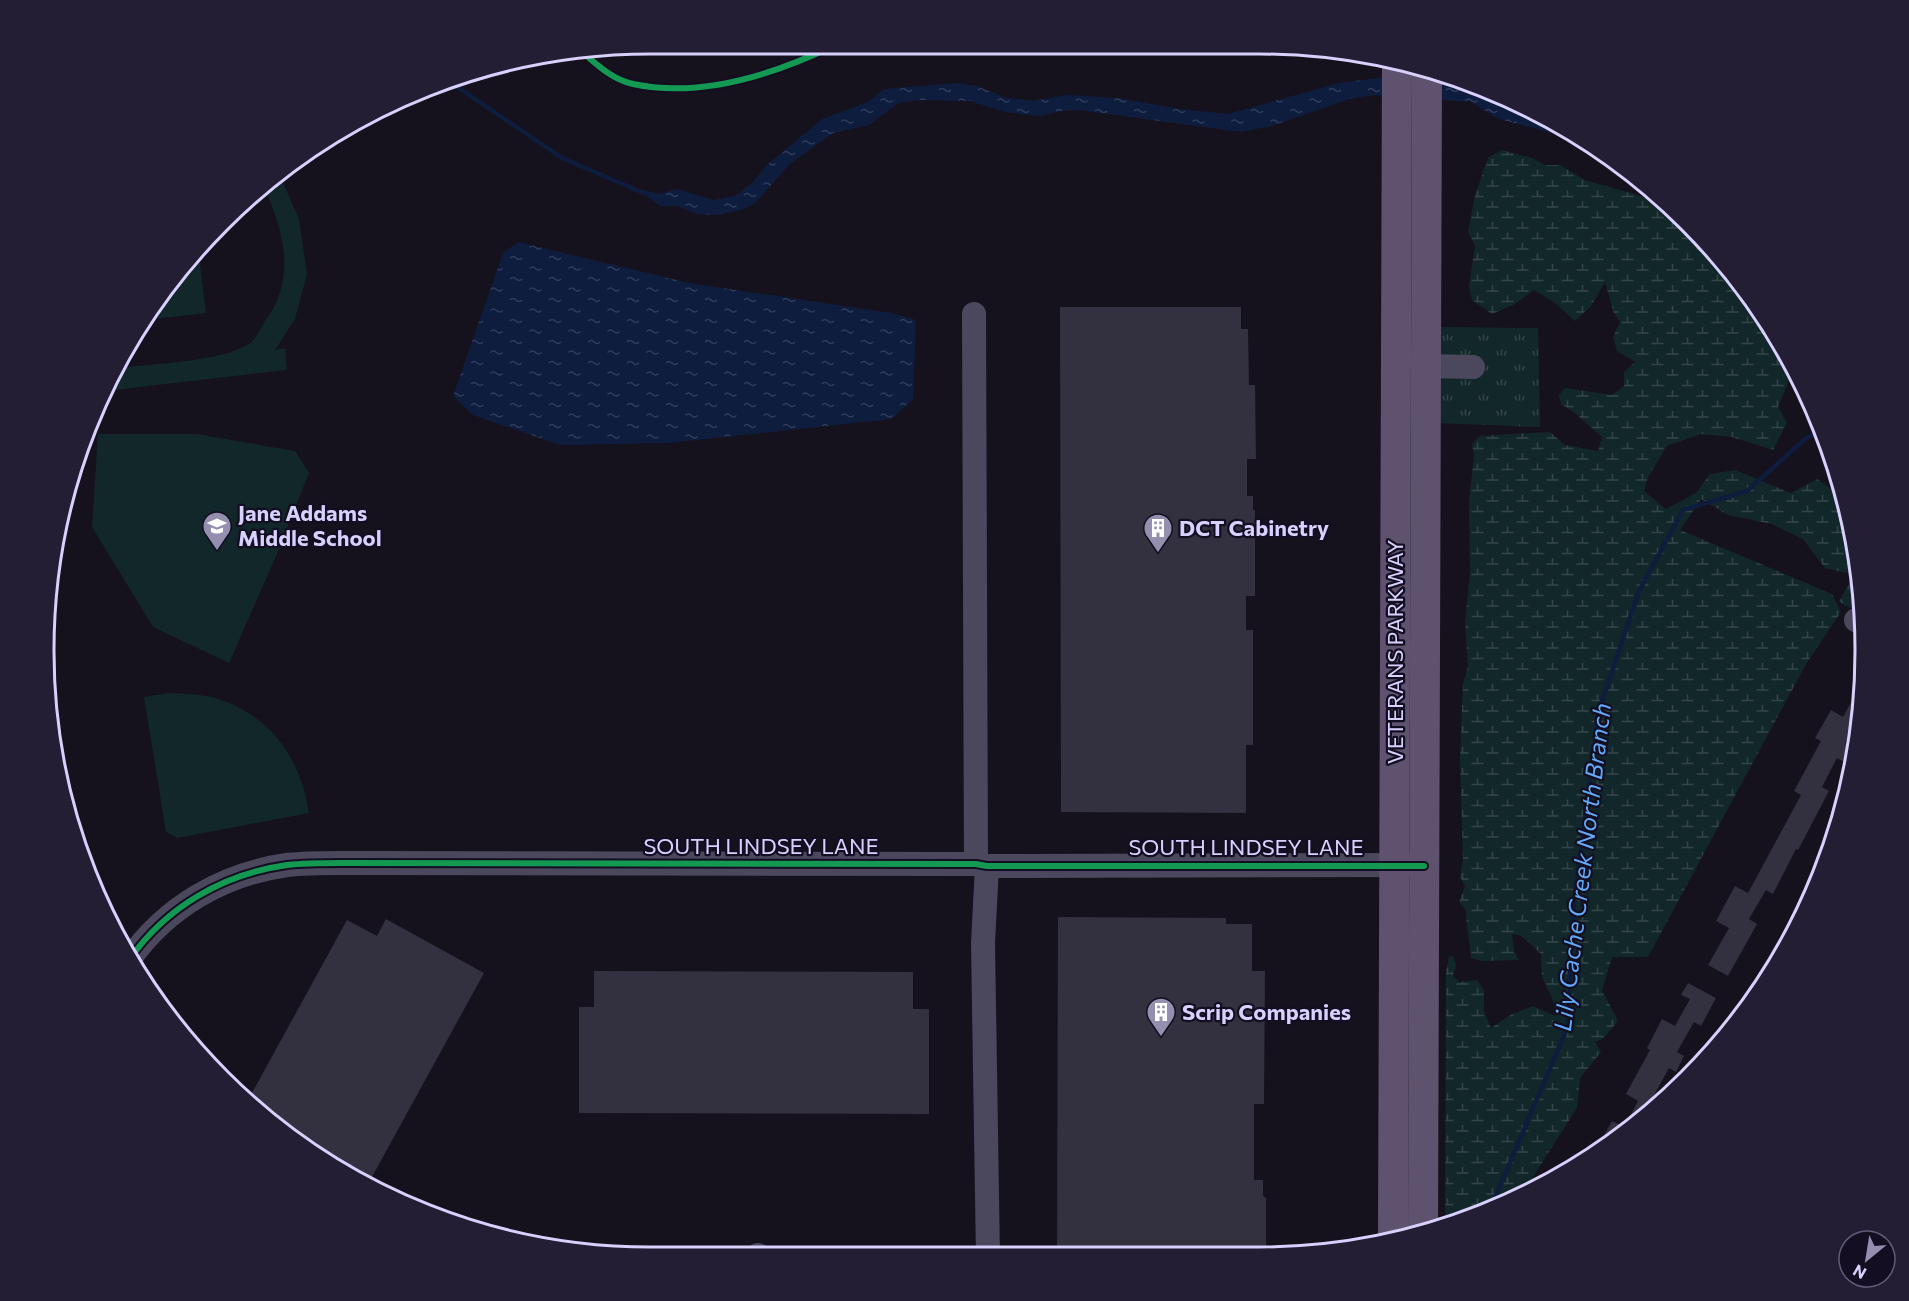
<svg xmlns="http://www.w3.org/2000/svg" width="1909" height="1301" viewBox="0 0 1909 1301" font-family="Commissioner,sans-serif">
	<defs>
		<pattern id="grass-tufts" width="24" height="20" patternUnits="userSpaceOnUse" patternTransform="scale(1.5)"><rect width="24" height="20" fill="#122729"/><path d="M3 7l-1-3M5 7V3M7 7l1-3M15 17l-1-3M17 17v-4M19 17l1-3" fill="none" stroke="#344549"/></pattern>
		<pattern id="wetland-marsh" width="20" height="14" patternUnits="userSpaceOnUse" patternTransform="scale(1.5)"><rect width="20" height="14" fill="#122729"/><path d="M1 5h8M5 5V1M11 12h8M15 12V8" fill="none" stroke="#344549"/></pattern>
		<pattern id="park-crowns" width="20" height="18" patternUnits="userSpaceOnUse" patternTransform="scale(1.5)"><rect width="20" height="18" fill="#122729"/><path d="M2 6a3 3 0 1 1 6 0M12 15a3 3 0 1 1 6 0" fill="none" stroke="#344549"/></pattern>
		<pattern id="water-ripples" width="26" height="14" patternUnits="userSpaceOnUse" patternTransform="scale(1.5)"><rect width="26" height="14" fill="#0e1c3e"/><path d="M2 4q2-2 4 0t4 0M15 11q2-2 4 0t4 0" fill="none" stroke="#303c5b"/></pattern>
	</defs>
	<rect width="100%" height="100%" fill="#15121d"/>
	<path fill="url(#grass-tufts)" d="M1437,327L1538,328L1540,427L1436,423Z"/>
	<path fill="url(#wetland-marsh)" d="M1502,150L1532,158L1545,165H1560L1585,180L1665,203L1687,221L1763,313L1798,379L1790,378L1778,407L1787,423L1773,450L1732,437L1701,434L1667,446L1648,477L1644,491L1666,509L1696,493L1710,474L1735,470L1791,493L1817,479L1843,497L1854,532L1856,558L1847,573L1825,568L1803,539L1772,524L1728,515L1701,499L1680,530L1832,594L1841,612L1806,664L1648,957H1612L1602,990L1618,1021L1604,1038L1595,1042L1601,1052L1580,1078L1577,1108L1522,1194L1491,1211L1445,1225L1446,971L1449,957L1453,956L1456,965L1453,976L1459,982L1477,980L1484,990V1011L1491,1028L1512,1014L1533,1006L1555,1016L1554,1002L1542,977L1541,954L1522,936L1512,934L1514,951L1519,960L1482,961L1471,958C1470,942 1466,926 1466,910L1459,902L1465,886L1460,877L1463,859L1460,759L1463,684L1468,666L1465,622L1470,573L1469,502L1474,455L1472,444L1480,436L1550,432L1565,445L1598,451L1602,437L1576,414L1561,404L1559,395L1565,388L1612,395L1624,386V372L1635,362L1617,351L1613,337L1620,322L1614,313L1605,282L1591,306L1575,321L1555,303L1534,290L1515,304L1492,314L1472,300L1469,286L1475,246L1468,232L1475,195L1488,158Z"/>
	<path fill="url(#park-crowns)" d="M1857,568L1862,614L1839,602Z"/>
	<g fill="#122729">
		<path d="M278,175L281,178L299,219L307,274L295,319L275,350L285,348L287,370L105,391L119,368C151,364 224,361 249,344C256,339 261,328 265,321C297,278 284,232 264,187Z"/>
		<path d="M198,248L206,313L146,320L169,281Z"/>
		<path d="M98,434H197L295,451L309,473L276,556L229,663L153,627L92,527Z"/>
		<path d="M169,693C187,694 207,694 224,701C275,720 301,762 309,813L177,838L166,832L144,697Z"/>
	</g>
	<g fill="url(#water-ripples)">
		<path d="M1426,72L1527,106L1592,144L1496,118L1472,102L1373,95L1349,99L1272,126L1240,132L1079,110L1062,111L1040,116L1005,112L970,101L921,100L898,103L869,125L833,133L790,164L754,204L741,210L717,215L697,214L678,206H660L641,192L655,195L677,189L713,200L735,196L752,183L767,165L822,119L868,102L884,89L957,83L977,86L1004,97L1033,101L1068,95L1117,98L1180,109L1228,114L1339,83Z"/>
		<path d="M518,242L689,283L891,313L916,320L913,399L892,419L668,443L560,445L473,415L453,396L503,253Z"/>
	</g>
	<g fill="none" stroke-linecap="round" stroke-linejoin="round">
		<g stroke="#0e1c3e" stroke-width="4.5">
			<path d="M447,80L562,158L641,192L659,196"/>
			<path d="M1489,1212L1568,1026L1573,911L1599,710L1639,591L1683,510L1747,491L1805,439L1823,430"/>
		</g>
	</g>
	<g fill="#33303f">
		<path d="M1060,307H1241V329H1248L1249,385H1255L1256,459H1247V496H1253V510H1255V596H1246V630H1253V745H1246V813L1061,812Z"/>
		<path d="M1862,682L1859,718L1845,743L1853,747L1844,762L1837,758L1822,787L1829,791L1798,850L1796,849L1773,894L1766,890L1749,919L1757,924L1728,976L1708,965L1729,928L1716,921L1735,886L1748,893L1801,795L1794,791L1821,741L1815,738L1831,710L1843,717Z"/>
		<path d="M1058,917L1226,918V924H1252V971H1265L1264,1104H1254V1180H1263V1196L1266,1198V1257H1057Z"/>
		<path d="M386,919L484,973L367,1186L281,1132L247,1102L347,920L377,936Z"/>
		<path d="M594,971L913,972V1009H929V1114L579,1113V1007H594Z"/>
		<path d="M1688,983L1716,998L1701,1026L1694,1022L1677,1052L1684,1056L1676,1072L1669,1068L1653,1097L1661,1101L1592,1157L1612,1121L1624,1127L1638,1101L1626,1094L1650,1050L1647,1048L1662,1019L1675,1026L1690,999L1681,995Z"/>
	</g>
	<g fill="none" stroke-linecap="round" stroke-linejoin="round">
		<g stroke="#4b485e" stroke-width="24">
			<path d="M974,314L976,864"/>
			<path d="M1425,366L1473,367"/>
			<path d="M1856,620L1863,624"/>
			<path d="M987,866L983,943L988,1258"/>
			<path d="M129,960C166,907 223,874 287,865C305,863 324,863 342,863L976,864L987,866L1412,865"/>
			<path d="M756,1258L758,1255L763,1258"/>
		</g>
		<g stroke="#5f526f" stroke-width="30">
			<path d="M1423,1232L1427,72"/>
			<path d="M1393,1241L1397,62"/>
		</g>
		<g stroke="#130e21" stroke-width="10">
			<g id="cycleway">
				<path d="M579,49C595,63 611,79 633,84C699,98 772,75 831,47"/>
				<path d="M129,960C166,907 223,874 287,865C305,863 324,863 342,863L976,864L987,866H1424"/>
			</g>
		</g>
		<use href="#cycleway" stroke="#139951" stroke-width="6"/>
	</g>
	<defs>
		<g id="school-pin" transform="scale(1.5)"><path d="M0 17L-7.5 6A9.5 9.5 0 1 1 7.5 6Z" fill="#948eaf" stroke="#130e21"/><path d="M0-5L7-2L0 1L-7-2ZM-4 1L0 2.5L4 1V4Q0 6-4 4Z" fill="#fff"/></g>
		<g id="building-pin" transform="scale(1.5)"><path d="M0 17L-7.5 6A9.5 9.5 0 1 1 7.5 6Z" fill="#948eaf" stroke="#130e21"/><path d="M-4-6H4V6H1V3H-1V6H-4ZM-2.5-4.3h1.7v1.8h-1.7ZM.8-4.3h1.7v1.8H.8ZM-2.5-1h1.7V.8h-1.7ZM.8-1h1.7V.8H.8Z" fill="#fff"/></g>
	</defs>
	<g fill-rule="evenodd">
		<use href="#school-pin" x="217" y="526"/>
		<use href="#building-pin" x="1158" y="528"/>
		<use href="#building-pin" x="1161" y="1012"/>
	</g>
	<g text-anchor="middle" stroke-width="4.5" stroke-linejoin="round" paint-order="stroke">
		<g font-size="22" font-weight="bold" fill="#d8d0fd" stroke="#130e21" text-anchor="start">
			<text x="238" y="521">Jane Addams<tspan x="238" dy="25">Middle School</tspan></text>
			<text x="1179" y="536">DCT Cabinetry</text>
			<text x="1182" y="1020">Scrip Companies</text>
		</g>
		<g font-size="22" fill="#d8d0fd" stroke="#130e21">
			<text transform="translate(1395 652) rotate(-90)" y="8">VETERANS PARKWAY</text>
			<text x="761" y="854">SOUTH LINDSEY LANE</text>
			<text x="1246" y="855">SOUTH LINDSEY LANE</text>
		</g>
		<g font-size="24" font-style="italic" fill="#62a9f9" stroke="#130e21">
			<text transform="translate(1583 867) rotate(-83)" y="8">Lily Cache Creek North Branch</text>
		</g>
	</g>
	<path d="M0 0H1909V1301H0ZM650 54H1259A596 596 0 0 1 1855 650V651A596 596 0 0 1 1259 1247H650A596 596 0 0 1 54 651V650A596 596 0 0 1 650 54Z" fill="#231e33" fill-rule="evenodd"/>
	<path fill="none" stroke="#d8d0fd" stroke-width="3" d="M650 54H1259A596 596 0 0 1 1855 650V651A596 596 0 0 1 1259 1247H650A596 596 0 0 1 54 651V650A596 596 0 0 1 650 54Z"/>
	<g transform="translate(1867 1259) rotate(210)"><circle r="28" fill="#130e21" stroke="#625c79" stroke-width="1.5"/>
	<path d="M0-4.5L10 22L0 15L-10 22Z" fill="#948eaf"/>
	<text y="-9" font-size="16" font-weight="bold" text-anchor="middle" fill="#d8d0fd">N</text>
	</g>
</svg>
